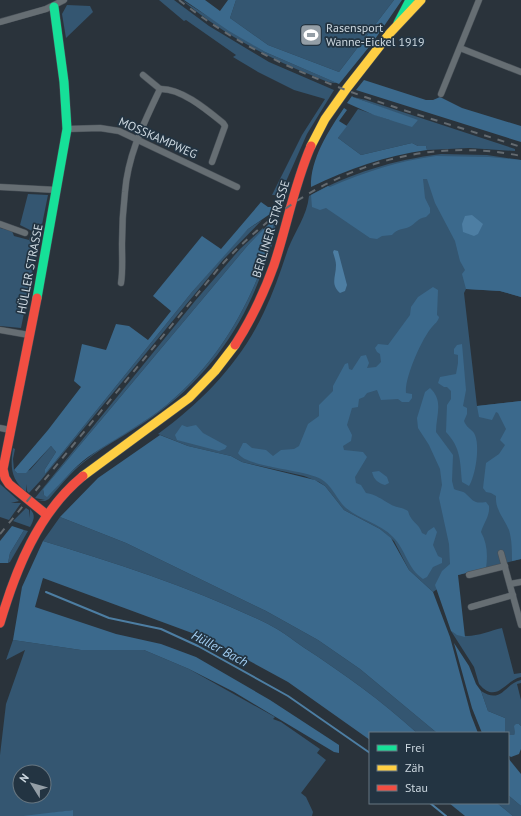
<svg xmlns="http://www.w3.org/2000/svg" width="521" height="816" viewBox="0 0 521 816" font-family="'PT Sans',sans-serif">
	<rect width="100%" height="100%" fill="#2a333b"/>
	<g fill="#345671" fill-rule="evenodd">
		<path d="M159,0H174L209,26L269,62L334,90L307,134L280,195H272L302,135L325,99L294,90L258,72L233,57L236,55L186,20L184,21Z"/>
		<path d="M182,0L265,52L337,83C329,84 319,78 311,75C266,57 220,32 182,0Z"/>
		<path d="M236,0H394L339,72L268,45L230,18Z"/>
		<path d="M67,5L90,6L93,12L66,38L62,14Z"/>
		<path d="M353,97L366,100L515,149V151L469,148L427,150L426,146H418L412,143L361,155L338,138L358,109L390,120L418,121Z"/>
		<path d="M441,154L487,155L521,160V297L500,291L466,289L464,293L477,406L521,401V559L458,575L433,592L409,570L394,541L380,529L344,510L325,486L319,482L304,476L242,462L231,456L188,446L158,434C202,402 241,362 264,312C274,291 281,270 288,249C295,231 307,216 309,196C351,173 393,160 441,154Z"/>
		<path d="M28,194L48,195L21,328L0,326V228L12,231L14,236L29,240L32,231L20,225Z"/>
		<path d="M274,219C279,233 269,253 264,266C246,322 210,374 162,410C138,429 109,442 84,462C71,472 60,486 49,499L45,501H37L45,500L35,498L195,301L240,249L263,228L264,230L248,245L43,489L44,495C59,483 73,469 88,458C110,440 136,428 159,411C217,366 251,305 273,236L274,230L272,221Z"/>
		<path d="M262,220L223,260L41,480L29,493L27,491L26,484V492C11,480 10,467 13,448L15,449L13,459L14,470L17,473L30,470L51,446L56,452L45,469V474L192,292L240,237L248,229Z"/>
		<path d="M0,484L19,501L11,503H21L9,520L0,517Z"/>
		<path d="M26,508L29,510L30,518V509C36,515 34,520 30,527L13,521Z"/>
		<path d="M60,517L126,543L266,611L318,640L360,669L437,733H417C382,701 343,673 303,647C292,639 280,630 268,624C196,589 119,564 43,541Z"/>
		<path d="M24,530L28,531L10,562L8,563L10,553Z"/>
		<path d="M502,628L514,674L521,673V677C505,680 497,705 479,684L474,667L451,631C466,642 485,632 502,628Z"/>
		<path d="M13,640L81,650H144L189,669L275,717L273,719L281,722L320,749L317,753L326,760L301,793L306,797L313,812L312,816H73V810L33,816H0V755L6,704L25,650L6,660ZM20,772H44V796H20Z"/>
		<path d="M521,680V683L517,684L521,700V726L519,724L514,735L509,737L508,733H505V718L488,711L481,691C502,705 505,683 521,680Z"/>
		<path d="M508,795L521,806V816H513L497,803H508Z"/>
	</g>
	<g fill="#3b698c">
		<path d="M184,0H205L220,11L228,0H236L230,18L268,45L339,72L394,0H402L373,42L339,84L265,52L229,31Z"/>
		<path d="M364,80L426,100H433L440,97L462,108L521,126V142L356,90Z"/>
		<path d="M352,96L353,97L418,120L412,127L374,115L347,103Z"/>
		<path d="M344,108L347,110L339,121L347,126L338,138L361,155L412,143L418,146H426L427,150C385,156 348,169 311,187C310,159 329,130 344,108Z"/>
		<path d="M436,156L489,157L521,160V297L500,291L466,289L462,274L465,270L460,261L455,241L435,203L427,179H423L425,198L430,208V213L426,217C416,219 417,223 409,227C402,230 398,228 392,235L382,236L377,239L370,238L326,208L320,210L312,207L311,195L328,186L330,187C365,172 398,161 436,156Z"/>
		<path d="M261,202L268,207H272L270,214L248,229L192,292L45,474V469L56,452L51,446L26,473H17L14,470L48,430L81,387L74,381L82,344L106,350L116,324L129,326L148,340L171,311L153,296L202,236L221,249Z"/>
		<path d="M272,221L274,230L273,236C251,305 217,366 159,411C136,428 111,441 88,457C73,468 62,482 49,495L47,497L44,495L43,489L248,245Z"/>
		<path d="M433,287L438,290L437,315L439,317C438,322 435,323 432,327C422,338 404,379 406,393L412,394V398L409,402H402L398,399L381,400L377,390L367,393L364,397L359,399L358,407L352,408L347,425L352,435L351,441L343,446L344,450L363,452L367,457L355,477L356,483L361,485L366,493C377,495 381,499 390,504C396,508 402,507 408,511C411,523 419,523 422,533L426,535L428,531L434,527L437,532L433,545L438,556L442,558V563L433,567L427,577L423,579C407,568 406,550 393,537C379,522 355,519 342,504C335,495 331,485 321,479C303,469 245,467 238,453L243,443H246L252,448L266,450L273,456L281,450L294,449L299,446L308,424L319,416V405L333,391V386L345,364L348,363L349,369L352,370L361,356L366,355L369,363L367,368L376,367L381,362L380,354L377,352L375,348L378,344L388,345L410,315L411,307L418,297Z"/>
		<path d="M462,344L466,390L463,406L467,408V414L464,421C466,427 471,429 474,433C481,445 475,477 469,486L462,482C460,461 461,448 446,432L447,405L451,399V391L447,387H444L438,383L440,377L456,374L458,363V355L454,354V349L457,345Z"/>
		<path d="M430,388C444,401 436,415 436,432L453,455L452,481L454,489C458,491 464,491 466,494C474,501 474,504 486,502L489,506C490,516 484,522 481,532C487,543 488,555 486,568L458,575L465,637L457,635L451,631L435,585L442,571L450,564L449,544L439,498L442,485L440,469L429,445L418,428L417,418L425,392Z"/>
		<path d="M521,401V559L512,561C512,551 512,540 509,530C504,518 495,510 496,496L491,493L486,492L483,488L486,463L499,454L505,445L500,440L506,429L498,413L496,412L492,420L479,417L477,406Z"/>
		<path d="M182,425L187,427L196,425L203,433L227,446L225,449L219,451L177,440L175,435Z"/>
		<path d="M160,435L188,446L231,456L242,462L315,480L325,486L344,510L380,529L391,538L409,570L433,592L450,637L471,715L478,733H437L360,669L318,640L266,611L126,543L60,517L98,478Z"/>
		<path d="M379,471L387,477L389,483L385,485C378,483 374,480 372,472Z"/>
		<path d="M12,526L24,530L10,553L8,563H0V541Z"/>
		<path d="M43,541C119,564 196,589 268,624C280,630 292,639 303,647C343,673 382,701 417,733H370V740L288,682L211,640L43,578L35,607L116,634L161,644L196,657L270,700L339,745V753L334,752L234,692L189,669L144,650H81L13,640L22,587Z"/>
		<path d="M454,643L469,666L476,684L481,691L488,711L505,718V733H482L472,708Z"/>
		<path d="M516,724H519L521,726V749L519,754L511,757L508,755V735H514L515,732L514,726Z"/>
		<path d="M508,758L521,774V806L508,795Z"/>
		<path d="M449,803H497L513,816H465Z"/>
		<path d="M73,810V816H23Z"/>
	</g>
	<g fill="#4d7ea3">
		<path d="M472,215L483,224L478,234L474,236L463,232L462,224L465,216Z"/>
		<path d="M334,250L338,251L347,285L345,291L340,293C330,284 336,277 336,265C336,261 334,256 333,252Z"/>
	</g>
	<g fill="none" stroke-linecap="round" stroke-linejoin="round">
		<g stroke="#4d7ea3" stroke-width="2">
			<path d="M46,592L109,618L161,629L198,646L288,696L370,753"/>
			<path d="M430,803L446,816"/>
		</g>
		<g stroke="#485057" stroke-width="7">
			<g id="street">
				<path d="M0,22L46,9L64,0"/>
				<path d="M460,48L521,72"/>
				<path d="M160,89C181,88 207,110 223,123L225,126L212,162"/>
				<path d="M441,94L479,0"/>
				<path d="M67,129L100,128L119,131L237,187"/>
				<path d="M0,187L57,190"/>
				<path d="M0,224L25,233"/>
				<path d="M121,283C123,270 122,258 122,244C122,227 123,209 125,192C128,154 144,123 160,89L143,75"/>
				<path d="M0,330L29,335"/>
				<path d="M0,428L10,430"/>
				<path d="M501,553L521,625"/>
				<path d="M469,575L505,566"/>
				<path d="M510,584L521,582"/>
				<path d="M471,607L513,595"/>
			</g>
		</g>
		<g stroke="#485057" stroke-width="10">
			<g id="fast">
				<path d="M398,23L410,0"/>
				<path d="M37,298L67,129L64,82L54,7"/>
			</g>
		</g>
		<g stroke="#485057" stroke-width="10">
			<g id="slow">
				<path d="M311,146L325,119L347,88L390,33L421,0"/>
				<path d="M83,476L189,398L215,371L235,345"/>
			</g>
		</g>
		<g stroke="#485057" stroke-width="10">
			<g id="jam">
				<path d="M37,298L3,469L5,478L9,484L47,515"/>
				<path d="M235,345C251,320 264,293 274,265C287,226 294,185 311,146"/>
				<path d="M0,623C16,569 38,513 83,476"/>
			</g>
		</g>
		<use href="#street" stroke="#666e73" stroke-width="6"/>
		<use href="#fast" stroke="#16e098" stroke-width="9"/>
		<use href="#slow" stroke="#ffcf43" stroke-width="9"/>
		<use href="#jam" stroke="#f24e42" stroke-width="9"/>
		<g stroke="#636a70" stroke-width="2" stroke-dasharray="7 7" stroke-linecap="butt">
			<path d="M179,0C280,80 401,108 521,147"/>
			<path d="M0,534L218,269C294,183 405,132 521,156"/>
		</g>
	</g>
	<defs>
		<g id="stadium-square" transform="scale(1.15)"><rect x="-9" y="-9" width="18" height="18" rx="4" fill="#949ea6" stroke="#233442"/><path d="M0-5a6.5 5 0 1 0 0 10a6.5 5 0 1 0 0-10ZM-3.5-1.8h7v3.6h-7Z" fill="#fff"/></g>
	</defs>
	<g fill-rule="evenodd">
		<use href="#stadium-square" x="311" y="35"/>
	</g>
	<g text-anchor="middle" stroke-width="3.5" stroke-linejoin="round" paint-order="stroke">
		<g font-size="12" fill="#cdd8e0" stroke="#233442" text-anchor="start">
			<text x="326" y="32">Rasensport<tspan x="326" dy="14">Wanne-Eickel 1919</tspan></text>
		</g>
		<g font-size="12" fill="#cdd8e0" stroke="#233442">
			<text transform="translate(158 138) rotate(24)" y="4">MOSSKAMPWEG</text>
			<text transform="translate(271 229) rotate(-73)" y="4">BERLINER STRASSE</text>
			<text transform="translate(30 269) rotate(-79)" y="4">HÜLLER STRASSE</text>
		</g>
		<g font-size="13" font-style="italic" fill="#a3cef2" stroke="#233442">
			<text transform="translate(220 648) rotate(28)" y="5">Hüller Bach</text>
		</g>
	</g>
	<rect x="369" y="732" width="140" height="72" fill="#233442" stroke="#677681"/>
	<rect x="377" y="745" width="20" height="6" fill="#16e098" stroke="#677681"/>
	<text x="405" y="752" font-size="12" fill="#cdd8e0">Frei</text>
	<rect x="377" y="765" width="20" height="6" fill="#ffcf43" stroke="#677681"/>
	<text x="405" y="772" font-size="12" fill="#cdd8e0">Zäh</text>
	<rect x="377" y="785" width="20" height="6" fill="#f24e42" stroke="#677681"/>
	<text x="405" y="792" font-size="12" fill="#cdd8e0">Stau</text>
	<g transform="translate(32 784) rotate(307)"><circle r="19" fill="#233442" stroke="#677681"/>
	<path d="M0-3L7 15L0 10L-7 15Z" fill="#949ea6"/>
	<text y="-6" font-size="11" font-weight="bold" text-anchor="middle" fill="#cdd8e0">N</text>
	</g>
</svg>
